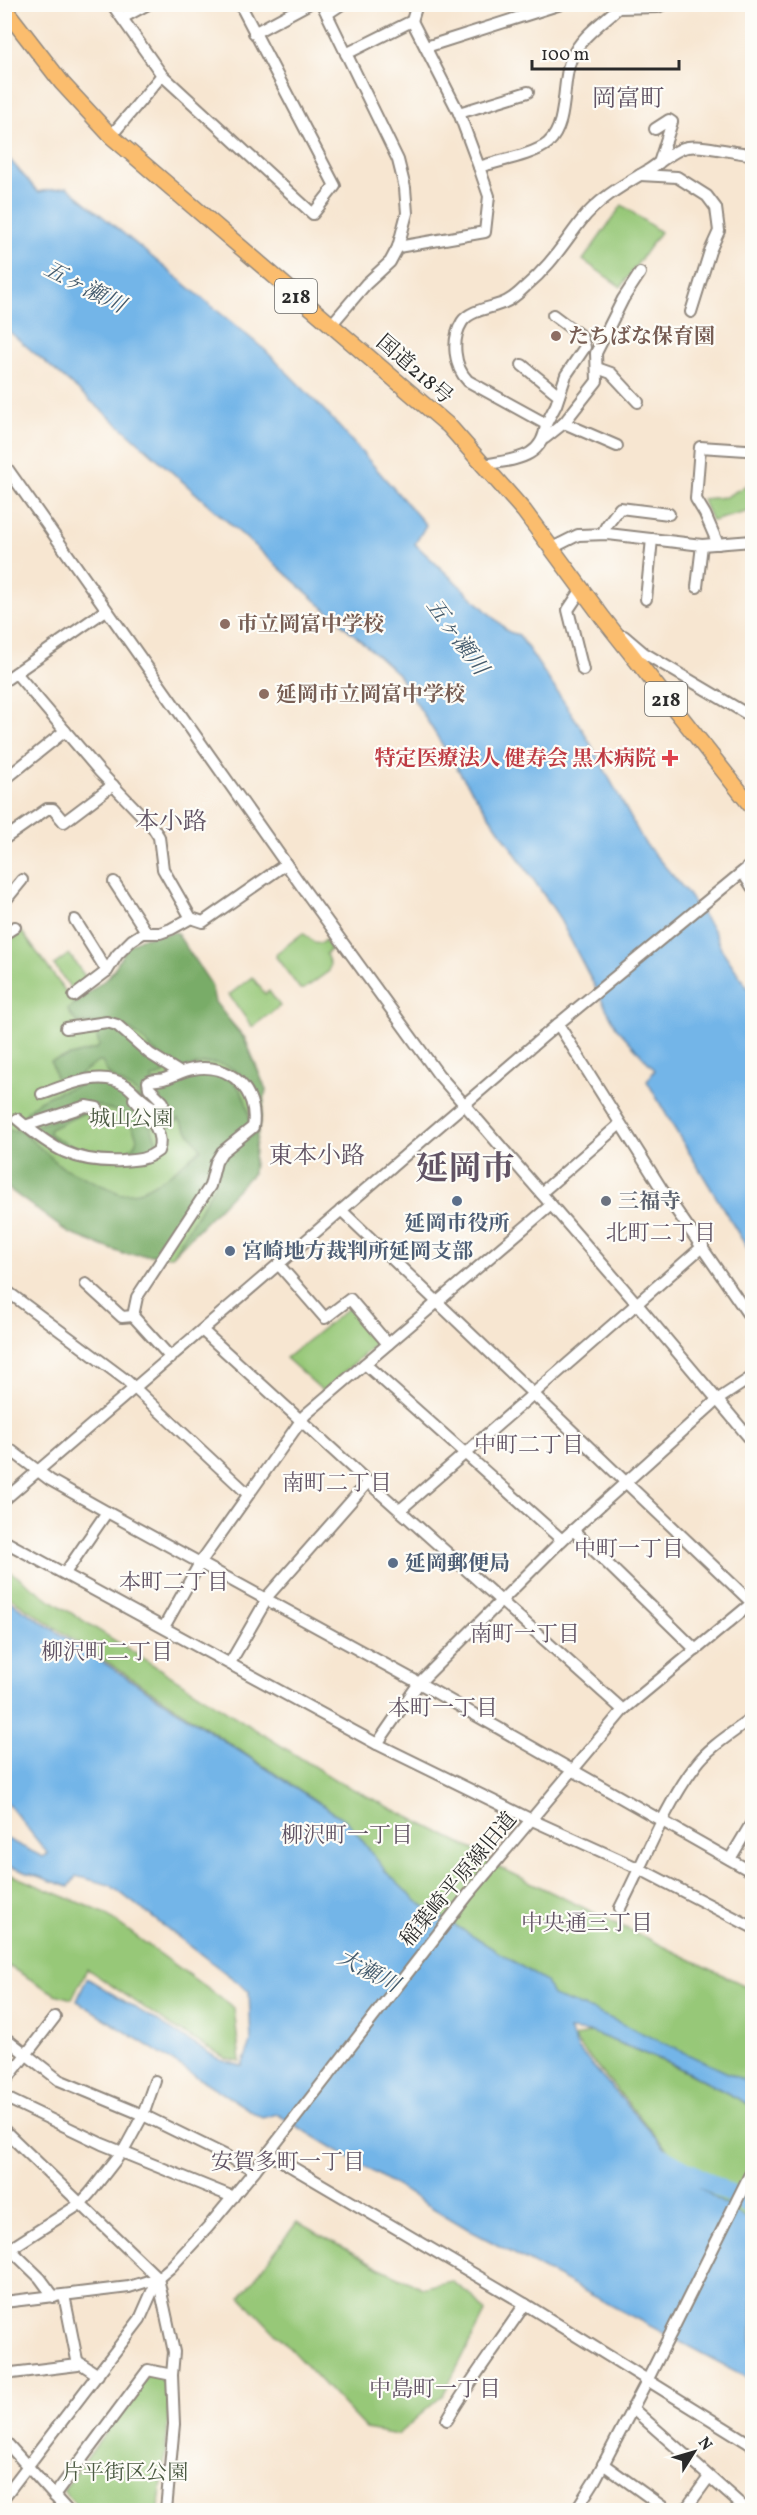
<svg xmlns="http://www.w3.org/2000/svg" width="757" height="2515" viewBox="0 0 757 2515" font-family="Vollkorn,'Noto Serif JP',serif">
	<rect width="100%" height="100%" fill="#fdfcf7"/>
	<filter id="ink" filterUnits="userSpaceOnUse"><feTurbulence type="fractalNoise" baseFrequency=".0167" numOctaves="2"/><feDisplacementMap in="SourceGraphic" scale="12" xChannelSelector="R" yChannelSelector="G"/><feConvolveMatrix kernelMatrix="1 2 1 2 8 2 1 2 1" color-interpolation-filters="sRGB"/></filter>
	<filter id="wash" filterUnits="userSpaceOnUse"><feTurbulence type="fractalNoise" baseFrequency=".008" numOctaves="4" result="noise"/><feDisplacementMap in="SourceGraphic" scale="24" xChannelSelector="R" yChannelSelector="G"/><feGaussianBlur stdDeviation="1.35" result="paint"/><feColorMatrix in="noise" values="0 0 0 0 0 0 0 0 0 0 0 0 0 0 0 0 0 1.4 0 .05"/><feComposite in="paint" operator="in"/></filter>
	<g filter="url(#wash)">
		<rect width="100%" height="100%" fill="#f7e6d1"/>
		<g fill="#97c878" stroke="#617a52" stroke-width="1.5">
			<path d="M622,205L660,232L621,287L583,260Z"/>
			<path d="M752,482V523L750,511L712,521L702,499L726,497Z"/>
			<path d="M22,932L74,1003L106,980L115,967L215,1004L245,1038L266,1090L255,1147L253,1173L172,1256L124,1254L69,1233L5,1186V944Z"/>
			<path d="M303,933L314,942L321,943L325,940L331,949L326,954L330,964L329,971L304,989H300L276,957L277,953Z"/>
			<path d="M69,954L87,979L72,990L54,965Z"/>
			<path d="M252,977L265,994L269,991L280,1006L252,1027L229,995Z"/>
			<path d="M351,1306L380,1340L323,1391L286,1358Z"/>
			<path d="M4,1567L49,1599L337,1781L476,1851L499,1867L752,1989V2084L552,1996L546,1982L416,1901L387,1873L348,1822L5,1594Z"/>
			<path d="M4,1872L104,1913L234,2008L240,2062L227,2059L173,2027L87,1969L72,1999L55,1994L5,1964Z"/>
			<path d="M591,2032L672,2065L752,2106V2223L699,2187L573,2038Z"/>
			<path d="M297,2222L386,2271L422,2288L451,2281L474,2297L485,2313L443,2395L397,2435L366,2429L241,2297Z"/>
			<path d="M150,2372L169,2376C170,2422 165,2465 158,2510H82L63,2491Z"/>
		</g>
		<g fill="#79ac68" stroke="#526c4a" stroke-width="1.5">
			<path d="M176,932L211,984L215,1002L244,1039L266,1090L255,1147L253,1173L172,1256L212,1190L223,1158L255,1133C261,1123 258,1108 255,1097C249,1078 231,1063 210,1063C200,1062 188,1070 178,1067C157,1062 143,1033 126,1028C111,1023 91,1024 76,1022L68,1011V1009L111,975L126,948L141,938Z"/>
			<path d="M95,1027H108L116,1030L164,1071V1074L152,1078L157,1106L109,1075L102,1062H98L69,1082L56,1078L51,1061L96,1049L99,1046Z"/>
			<path d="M199,1072C235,1075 246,1088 250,1123L207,1180L159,1255L124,1254L69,1233L5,1186V1130L21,1131L62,1167L121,1194L139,1192L166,1177L201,1149L179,1119L162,1133L135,1096L162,1108L150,1084Z"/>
			<path d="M89,1082L118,1085C137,1104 151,1120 158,1146L149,1155L83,1157L31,1127L88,1111L50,1129L49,1133C65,1147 130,1171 137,1138C134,1129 128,1118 120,1113C113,1109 105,1109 97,1105L24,1121C25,1099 71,1088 89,1082Z"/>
		</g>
		<g fill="#73b5e8" stroke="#4f708a" stroke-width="1.5">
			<path d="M4,153L38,192L67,187L265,350L327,413L426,525L415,544L509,632L519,635L584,732L644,842L685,890L714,931L722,950L752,994V1256L673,1126L647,1081L655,1070L616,1027L557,914L462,776L398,674L126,431L5,328Z"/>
			<path d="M5,1598L348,1822L387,1873L416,1901L546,1982L552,1996L592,2010L752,2084V2106L672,2064L591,2032L569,2030L578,2049L699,2187L752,2223V2380L471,2231L277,2114L262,2118L77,2001L87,1978L220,2060L242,2066L251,2042L249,1991L110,1885L76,1876L69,1887L5,1865V1838L43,1857L48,1854L5,1800Z"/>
		</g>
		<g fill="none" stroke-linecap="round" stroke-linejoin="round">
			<path stroke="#73b5e8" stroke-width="18" d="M661,2156L752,2206"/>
		</g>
	</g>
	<g filter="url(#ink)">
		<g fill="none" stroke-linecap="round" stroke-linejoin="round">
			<g stroke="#91887e" stroke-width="14">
				<g id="minor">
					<path d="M112,4L162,75L313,214L335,186L240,4"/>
					<path d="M322,4L398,160L405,188L407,213L398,247L390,262L366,284L331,325"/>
					<path d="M327,14L342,4"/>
					<path d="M122,18L148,4"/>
					<path d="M412,21L459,113L479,167"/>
					<path d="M254,33L308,4"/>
					<path d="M426,47L561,4"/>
					<path d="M346,54L412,21L417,4"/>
					<path d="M459,113L528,92"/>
					<path d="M655,129L669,120L672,122L659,163"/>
					<path d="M111,136L162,75"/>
					<path d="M640,175L677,177L707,196L716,208L719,231L710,251L691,312"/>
					<path d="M398,247L485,232L489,196L479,167C497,161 534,155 548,143C569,124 561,83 571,59C580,37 602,23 618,8L658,7L664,4"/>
					<path d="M522,365L559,395"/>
					<path d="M597,368L611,373L638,402"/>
					<path d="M564,423L617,446"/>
					<path d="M546,424L556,405L566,375L585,347L581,336L553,315"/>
					<path d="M545,438L564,423L597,381L596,353L623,299L640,273"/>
					<path d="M4,464L303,888L438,1074L637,1304L752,1441"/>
					<path d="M484,465C513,459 543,460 546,424L468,381C454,367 451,340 462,322C470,310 491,308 503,303C511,300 519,293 525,287C551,265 561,247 581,221C599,198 625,184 650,169C660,162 670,154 681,149C696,141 733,154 752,154"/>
					<path d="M602,534L607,525L620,508L669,514"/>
					<path d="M718,544L705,514L696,499L700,447L746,450"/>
					<path d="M552,548L578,535L608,534L702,545L752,541"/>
					<path d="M697,587L702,545"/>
					<path d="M582,589L568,610L583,670"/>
					<path d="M646,599L652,539"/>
					<path d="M624,636L644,653L752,717"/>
					<path d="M16,673L100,772L152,826L159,837L163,869L191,918L203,922L286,864"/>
					<path d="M4,681L106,610"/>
					<path d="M4,780L65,731"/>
					<path d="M4,839L47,809H53L64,822L113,785"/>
					<path d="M743,873L752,887"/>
					<path d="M114,882L147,933"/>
					<path d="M4,902L22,880"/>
					<path d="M75,920L107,971"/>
					<path d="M4,934L15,927"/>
					<path d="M74,996L107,971L117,955L132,940L143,933H160L171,929L191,918"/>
					<path d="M558,1024L661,1188L752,1320"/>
					<path d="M66,1028L107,1022L117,1025L150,1054L179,1072"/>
					<path d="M42,1094C68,1085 101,1069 127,1086C137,1094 144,1104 156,1108L163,1102L149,1088L148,1082C154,1079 160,1081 167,1078C176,1075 184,1070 193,1069C230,1062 259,1091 253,1127L222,1152L216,1162L210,1186L137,1297L133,1316L171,1358"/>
					<path d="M17,1119C53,1149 74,1163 122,1161C136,1160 146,1160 158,1151C166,1132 146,1114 134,1099"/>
					<path d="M25,1126L86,1106L97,1108L100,1113L96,1120"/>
					<path d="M541,1193L620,1124"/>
					<path d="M341,1210L752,1603"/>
					<path d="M279,1265L325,1318L350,1299L388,1344"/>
					<path d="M86,1284L122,1317L133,1316"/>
					<path d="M4,1289L126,1380L248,1494"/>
					<path d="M203,1331L368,1482L623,1710"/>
					<path d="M365,1364L562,1540"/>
					<path d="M4,1445L50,1480L107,1512L419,1683L752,1872"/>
					<path d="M4,1500L558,1024L752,864"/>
					<path d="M400,1510L703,1246"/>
					<path d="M573,1530L696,1650"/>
					<path d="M4,1541L377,1744L532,1820L640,1869L752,1927"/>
					<path d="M65,1573L107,1512"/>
					<path d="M266,1598L368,1482"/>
					<path d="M164,1627L200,1563L305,1415L551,1205"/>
					<path d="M230,1663L267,1599"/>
					<path d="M377,1744L419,1683L562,1540L717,1400L752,1377"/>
					<path d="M730,1859L752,1822"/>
					<path d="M620,1908C644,1862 664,1807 696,1765C710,1746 733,1733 752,1718"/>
					<path d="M4,2037L59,2080L143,2115L255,2170"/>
					<path d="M4,2083L55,2017"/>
					<path d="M4,2097L102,2144L233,2197"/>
					<path d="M4,2130L158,2278L174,2352L172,2375L174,2424L166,2510"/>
					<path d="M268,2153L525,2304L752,2445"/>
					<path d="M4,2243L40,2278L54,2297"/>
					<path d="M10,2249L80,2204L90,2193L125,2148L143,2115L155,2081"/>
					<path d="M4,2302L129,2287L158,2278L170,2268L208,2227L255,2170L468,1895L623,1710L752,1603"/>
					<path d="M77,2361L98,2375"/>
					<path d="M4,2374L78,2365L64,2295"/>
					<path d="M632,2408L747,2510"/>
					<path d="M447,2420C470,2380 499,2343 525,2304"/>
					<path d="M4,2440L67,2510"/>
					<path d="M603,2464L667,2510"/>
					<path d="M54,2496L148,2370L172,2375"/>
					<path d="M4,2497L140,2319L158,2278"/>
					<path d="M576,2510L595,2480L651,2373L752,2170"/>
					<path d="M685,2510L709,2477"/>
				</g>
			</g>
			<g stroke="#91887e" stroke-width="18">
				<path id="highway" d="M4,8L62,83L111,136L449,426L524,511L603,618L752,807"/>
			</g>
			<use href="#minor" stroke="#fff" stroke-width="10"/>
			<use href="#highway" stroke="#fbbd6e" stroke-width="15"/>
		</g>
	</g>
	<g fill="#8d6e63" stroke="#fdfcf7" stroke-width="2">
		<circle cx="556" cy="336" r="6"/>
		<circle cx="225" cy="624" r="6"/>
		<circle cx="264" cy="694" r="6"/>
	</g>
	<path fill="#e0444e" stroke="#fdfcf7" stroke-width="2" d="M667 749h6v6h6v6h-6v6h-6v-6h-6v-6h6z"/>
	<g fill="#5c6f8a" stroke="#fdfcf7" stroke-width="2">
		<circle cx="457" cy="1201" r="6"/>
		<circle cx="230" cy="1251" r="6"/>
		<circle cx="393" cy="1563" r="6"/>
	</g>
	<circle fill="#6b7280" stroke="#fdfcf7" stroke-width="2" cx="606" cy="1201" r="6"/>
	<g text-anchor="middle" stroke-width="4.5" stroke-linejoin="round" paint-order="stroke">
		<g fill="#fdfcf7" stroke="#6a6a68" stroke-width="1.5">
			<rect x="275" y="279" width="42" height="34" rx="4.5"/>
			<rect x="645" y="682" width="42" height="34" rx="4.5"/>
		</g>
		<g font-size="20" font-weight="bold" fill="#2b2b2b">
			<text x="296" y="303">218</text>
			<text x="666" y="706">218</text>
		</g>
		<g font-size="21" font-weight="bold" fill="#785e54" stroke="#fdfcf7" text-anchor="start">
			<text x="568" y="343">たちばな保育園</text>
			<text x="237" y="631">市立岡富中学校</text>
			<text x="276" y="701">延岡市立岡富中学校</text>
		</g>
		<g font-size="21" fill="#2b2b2b" stroke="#fdfcf7">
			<text transform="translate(415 369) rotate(41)" y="7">国道218号</text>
			<text transform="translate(458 1879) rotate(-50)" y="7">稲葉崎平原線旧道</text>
		</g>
		<g font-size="21" font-weight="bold" fill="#be3a42" stroke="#fdfcf7" text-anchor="end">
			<text x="656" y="765">特定医療法人 健寿会 黒木病院</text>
		</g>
		<g font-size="21" fill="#4b5a42" stroke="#fdfcf7">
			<text x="131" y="1125">城山公園</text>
			<text x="125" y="2479">片平街区公園</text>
		</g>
		<g font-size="21" font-weight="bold" fill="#5b616d" stroke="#fdfcf7" text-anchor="start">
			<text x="618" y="1208">三福寺</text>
		</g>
		<g font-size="21" font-weight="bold" fill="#4e5e75" stroke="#fdfcf7" text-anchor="start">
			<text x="457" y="1230" text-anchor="middle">延岡市役所</text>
			<text x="242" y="1258">宮崎地方裁判所延岡支部</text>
			<text x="405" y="1570">延岡郵便局</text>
		</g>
		<g font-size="22" font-style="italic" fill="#445b6d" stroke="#fdfcf7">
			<text transform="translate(85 286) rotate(27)" y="8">五ヶ瀬川</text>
			<text transform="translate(458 636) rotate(54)" y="8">五ヶ瀬川</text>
			<text transform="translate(369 1970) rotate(28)" y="8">大瀬川</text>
		</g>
		<g font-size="22" fill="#615364" stroke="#fdfcf7">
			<text x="661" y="1240">北町二丁目</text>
			<text x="529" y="1452">中町二丁目</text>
			<text x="337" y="1490">南町二丁目</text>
			<text x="629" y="1556">中町一丁目</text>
			<text x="174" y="1589">本町二丁目</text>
			<text x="525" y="1641">南町一丁目</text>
			<text x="107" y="1659">柳沢町二丁目</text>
			<text x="443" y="1715">本町一丁目</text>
			<text x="347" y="1842">柳沢町一丁目</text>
			<text x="587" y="1930">中央通三丁目</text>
			<text x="288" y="2169">安賀多町一丁目</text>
			<text x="435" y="2396">中島町一丁目</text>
		</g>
		<g font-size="24" fill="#615364" stroke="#fdfcf7">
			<text x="628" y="106">岡富町</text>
			<text x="171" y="829">本小路</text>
			<text x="317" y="1163">東本小路</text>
		</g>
		<g font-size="33" font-weight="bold" fill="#615364" stroke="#fdfcf7">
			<text x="465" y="1179">延岡市</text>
		</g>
	</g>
	<rect width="757" height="2515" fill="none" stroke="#fdfcf7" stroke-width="24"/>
	<g transform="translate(694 2452) rotate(53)" stroke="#fdfcf7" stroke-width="4.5" paint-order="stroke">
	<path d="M0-4.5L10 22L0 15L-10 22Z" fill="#2b2b2b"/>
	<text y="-9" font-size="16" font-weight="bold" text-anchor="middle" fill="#2b2b2b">N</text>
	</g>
	<path d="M532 60v9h147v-9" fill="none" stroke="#2b2b2b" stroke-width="3"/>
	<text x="541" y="60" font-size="18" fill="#2b2b2b" stroke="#fdfcf7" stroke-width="4.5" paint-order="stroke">100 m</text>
</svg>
